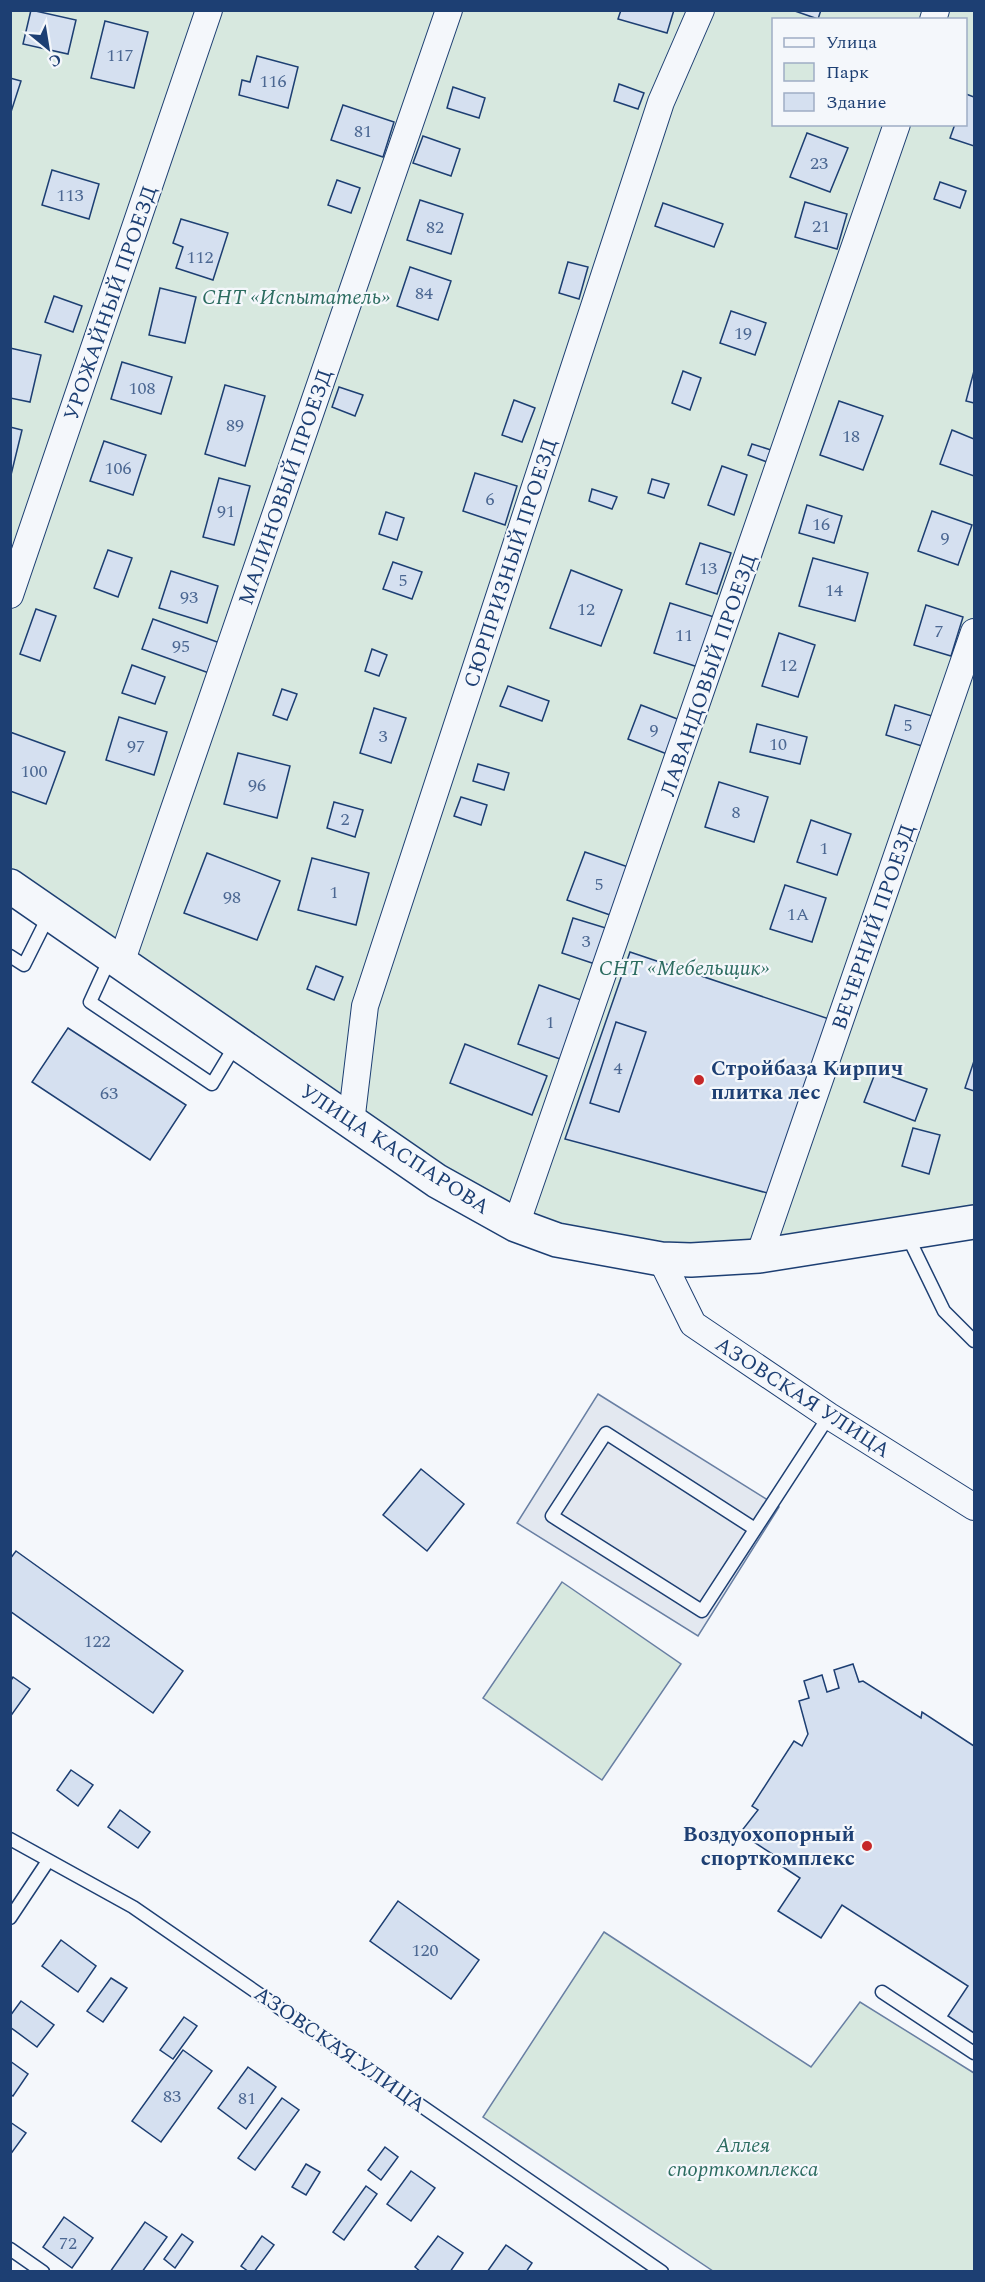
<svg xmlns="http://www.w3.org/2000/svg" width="985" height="2282" viewBox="0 0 985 2282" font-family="Spectral,serif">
	<rect width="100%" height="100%" fill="#f4f7fb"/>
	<g fill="#d7e8df" stroke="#687fa3" stroke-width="1.5" fill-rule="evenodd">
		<path d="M11,11H974V1222L759,1256L557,1240L11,886ZM774,20H966V124H774Z"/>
		<path d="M562,1582L681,1664L602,1780L483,1698Z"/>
		<path d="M604,1932L811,2067L860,2002L974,2073V2271H713L483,2117Z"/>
	</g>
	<path fill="#e3e8f0" stroke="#687fa3" stroke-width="1.5" d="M598,1394L779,1507L698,1636L517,1523Z"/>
	<g fill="#d5e0f0" stroke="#1d3f73" stroke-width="1.5">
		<path d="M31,10L76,20L68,54L23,44Z"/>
		<path d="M621,10H674L667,33L618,19Z"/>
		<path d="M792,10H821L818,19Z"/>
		<path d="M105,21L148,32L134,88L91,78Z"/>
		<path d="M257,56L298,67L288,108L239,95L242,80L250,82Z"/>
		<path d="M10,78L21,81L10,115Z"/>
		<path d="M619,84L644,93L638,109L614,101Z"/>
		<path d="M453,87L485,98L479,118L447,108Z"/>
		<path d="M966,94L974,97V146L950,138L955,124H966Z"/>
		<path d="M343,105L394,122L383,157L331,140Z"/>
		<path d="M807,133L848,148L830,192L790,177Z"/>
		<path d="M423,136L460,149L451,176L413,163Z"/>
		<path d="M52,170L99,184L89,219L42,205Z"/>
		<path d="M337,180L360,188L351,213L328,205Z"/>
		<path d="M940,182L966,191L960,208L934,199Z"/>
		<path d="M420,200L463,214L451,254L407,240Z"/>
		<path d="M805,202L847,214L837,249L795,237Z"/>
		<path d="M663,203L723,224L714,247L655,226Z"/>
		<path d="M181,219L228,233L213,280L176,268L183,247L173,243Z"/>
		<path d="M568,262L588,267L579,299L559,293Z"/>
		<path d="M410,267L451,281L438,320L397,306Z"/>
		<path d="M160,288L196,297L185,343L149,335Z"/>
		<path d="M54,296L82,306L73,332L45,322Z"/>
		<path d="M731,311L766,323L755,355L720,343Z"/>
		<path d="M10,348L41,355L30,402L10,398Z"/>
		<path d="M122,362L172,377L161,414L111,399Z"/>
		<path d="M683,371L701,378L690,410L672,403Z"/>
		<path d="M974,371V403L966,401Z"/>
		<path d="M225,385L265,396L245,466L205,454Z"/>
		<path d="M339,387L363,395L355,416L332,407Z"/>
		<path d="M514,400L535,408L522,442L502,435Z"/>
		<path d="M839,401L883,416L863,470L820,455Z"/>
		<path d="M10,427L22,430L10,479Z"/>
		<path d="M952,430L974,439V476L940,464Z"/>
		<path d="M104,441L146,455L133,495L90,481Z"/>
		<path d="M752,444L771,450L767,462L748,455Z"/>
		<path d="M722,466L747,475L734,515L708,505Z"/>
		<path d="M475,473L517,486L505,525L463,511Z"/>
		<path d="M219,478L250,486L234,545L203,537Z"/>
		<path d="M652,479L669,484L664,498L648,493Z"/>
		<path d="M592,489L617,497L612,509L589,501Z"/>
		<path d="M807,505L842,516L834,543L799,533Z"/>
		<path d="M932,511L972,525L958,565L918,551Z"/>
		<path d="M386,512L404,518L397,540L379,534Z"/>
		<path d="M700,543L731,553L717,594L686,584Z"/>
		<path d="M108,550L132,558L118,597L94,588Z"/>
		<path d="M813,558L868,573L855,621L799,606Z"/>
		<path d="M393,562L422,572L412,599L383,589Z"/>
		<path d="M571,570L622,590L601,646L550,628Z"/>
		<path d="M171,571L218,586L207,623L159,608Z"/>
		<path d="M670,603L714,617L698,667L654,653Z"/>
		<path d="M926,605L963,617L951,656L914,645Z"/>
		<path d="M36,609L56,616L40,661L20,654Z"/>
		<path d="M153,619L220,643L209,673L142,649Z"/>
		<path d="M779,633L815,645L798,697L762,686Z"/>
		<path d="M372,649L387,655L379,676L365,671Z"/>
		<path d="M132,665L165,677L155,704L122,693Z"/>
		<path d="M508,686L549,701L542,721L500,706Z"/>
		<path d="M282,689L297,694L287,720L273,715Z"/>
		<path d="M641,705L680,720L667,754L628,739Z"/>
		<path d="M895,705L932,716L922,746L886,735Z"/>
		<path d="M374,708L406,718L391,763L360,753Z"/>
		<path d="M119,717L167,732L154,775L106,760Z"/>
		<path d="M757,724L807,737L800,764L750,752Z"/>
		<path d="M10,732L65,752L46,804L10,791Z"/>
		<path d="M238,753L290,766L277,818L224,804Z"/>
		<path d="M478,764L509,773L504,790L473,781Z"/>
		<path d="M719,782L768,797L754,842L705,827Z"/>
		<path d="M461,797L487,805L481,825L454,816Z"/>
		<path d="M334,802L363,810L355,837L327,828Z"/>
		<path d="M811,820L851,834L837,875L797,862Z"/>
		<path d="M585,852L631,868L613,916L567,900Z"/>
		<path d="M207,853L280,881L257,940L184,913Z"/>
		<path d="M312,858L369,873L356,925L298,910Z"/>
		<path d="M785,885L826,898L812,942L770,929Z"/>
		<path d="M573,918L609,929L598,965L562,953Z"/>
		<path d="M630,952L832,1020L771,1194L565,1139Z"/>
		<path d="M316,966L343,977L334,1000L307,989Z"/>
		<path d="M539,985L581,1000L560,1059L518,1044Z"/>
		<path d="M616,1022L646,1032L619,1112L590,1103Z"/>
		<path d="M68,1028L186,1105L150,1160L32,1082Z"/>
		<path d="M465,1044L547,1076L532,1115L450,1083Z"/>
		<path d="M974,1061V1091L965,1088Z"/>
		<path d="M876,1071L927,1089L915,1121L864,1102Z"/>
		<path d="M913,1128L940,1135L929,1174L902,1166Z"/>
		<path d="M421,1469L464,1504L427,1551L383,1515Z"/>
		<path d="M16,1551L183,1671L153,1713L10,1611V1559Z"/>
		<path d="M853,1664L859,1682L863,1681L921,1718L922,1712L974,1746V2033L948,2016L968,1986L842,1905L821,1938L778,1911L800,1878L777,1863L780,1859L740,1833L758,1810L752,1806L794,1741L802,1746L808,1734L799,1701L809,1698L804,1681L822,1675L827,1692L839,1688L834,1670Z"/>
		<path d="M13,1677L30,1689L10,1717V1682Z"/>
		<path d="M71,1770L93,1785L78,1806L57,1790Z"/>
		<path d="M120,1810L150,1832L138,1848L108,1827Z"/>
		<path d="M398,1901L479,1960L451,1999L370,1941Z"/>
		<path d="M61,1940L96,1966L78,1992L42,1966Z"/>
		<path d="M111,1978L127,1988L103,2022L87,2011Z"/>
		<path d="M21,2001L54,2025L37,2047L10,2027V2016Z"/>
		<path d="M184,2017L197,2026L173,2059L160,2050Z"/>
		<path d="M183,2050L212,2071L161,2142L132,2121Z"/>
		<path d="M10,2061L28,2074L13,2096L10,2094Z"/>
		<path d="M248,2067L276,2087L246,2129L218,2108Z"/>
		<path d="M282,2098L299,2110L255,2170L238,2158Z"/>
		<path d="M10,2122L26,2133L10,2155Z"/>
		<path d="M385,2147L398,2157L381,2180L368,2170Z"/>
		<path d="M306,2164L320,2172L306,2195L292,2187Z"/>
		<path d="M411,2171L435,2188L411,2221L387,2204Z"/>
		<path d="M366,2186L377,2194L344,2240L333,2232Z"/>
		<path d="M64,2217L93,2238L72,2268L43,2247Z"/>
		<path d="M145,2222L167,2237L142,2272H110Z"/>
		<path d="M182,2234L193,2242L175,2268L164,2259Z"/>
		<path d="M262,2236L274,2245L254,2272H249L241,2266Z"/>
		<path d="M438,2236L463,2253L450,2272H421L415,2267Z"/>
		<path d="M506,2245L532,2263L526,2272H487Z"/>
	</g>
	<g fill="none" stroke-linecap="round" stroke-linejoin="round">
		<g stroke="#1d3f73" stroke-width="15">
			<g id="service">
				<path d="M10,956L24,965L49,915"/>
				<path d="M111,956L90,1002L212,1084L236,1044"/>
				<path d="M907,1235L944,1311L974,1341"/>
				<path d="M755,1529L606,1433L552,1516L702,1611L829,1416"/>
				<path d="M10,1839L133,1907L662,2272"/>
				<path d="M10,1918L48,1861"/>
				<path d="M882,1992L974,2053"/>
				<path d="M10,2249L43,2272"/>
			</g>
		</g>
		<g stroke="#1d3f73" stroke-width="28">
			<g id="minor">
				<path d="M933,20L936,10"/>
				<path d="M10,595L209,10"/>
				<path d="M121,963L449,10"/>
				<path d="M351,1123L365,1006L661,102L701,10"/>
				<path d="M516,1225L897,124"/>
				<path d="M759,1256L974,632"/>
				<path d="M661,1259L693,1324L829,1416L974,1507"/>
			</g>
		</g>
		<g stroke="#1d3f73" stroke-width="36">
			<path id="primary" d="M10,886L437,1181L516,1225L557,1240L661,1259L691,1260L759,1256L974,1222"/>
		</g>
		<use href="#service" stroke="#f4f7fb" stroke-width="12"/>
		<use href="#minor" stroke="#f4f7fb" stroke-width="26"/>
		<use href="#primary" stroke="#f4f7fb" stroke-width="33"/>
	</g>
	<g fill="#c62828" stroke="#f4f7fb" stroke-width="2">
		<circle cx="699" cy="1080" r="6"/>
		<circle cx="867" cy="1846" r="6"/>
	</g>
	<g text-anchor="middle" stroke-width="4.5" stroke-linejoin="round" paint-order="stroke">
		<g font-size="18" fill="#4b6792">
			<text x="120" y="61">117</text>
			<text x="273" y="87">116</text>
			<text x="363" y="137">81</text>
			<text x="819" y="169">23</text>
			<text x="70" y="201">113</text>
			<text x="821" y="232">21</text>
			<text x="435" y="233">82</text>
			<text x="200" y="263">112</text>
			<text x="424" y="299">84</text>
			<text x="743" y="339">19</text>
			<text x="142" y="394">108</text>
			<text x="235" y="431">89</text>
			<text x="851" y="442">18</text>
			<text x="118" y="474">106</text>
			<text x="490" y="505">6</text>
			<text x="226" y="517">91</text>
			<text x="821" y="530">16</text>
			<text x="945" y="544">9</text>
			<text x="708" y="574">13</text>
			<text x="403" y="586">5</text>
			<text x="834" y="596">14</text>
			<text x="189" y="603">93</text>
			<text x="586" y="615">12</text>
			<text x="939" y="637">7</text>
			<text x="684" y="641">11</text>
			<text x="181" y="652">95</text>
			<text x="788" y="671">12</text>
			<text x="908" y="731">5</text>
			<text x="654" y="736">9</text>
			<text x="383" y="742">3</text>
			<text x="778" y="750">10</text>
			<text x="136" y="752">97</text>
			<text x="34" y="777">100</text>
			<text x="257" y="791">96</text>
			<text x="736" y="818">8</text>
			<text x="345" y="825">2</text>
			<text x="824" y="854">1</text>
			<text x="599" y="890">5</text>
			<text x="334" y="898">1</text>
			<text x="232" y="903">98</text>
			<text x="798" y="920">1А</text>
			<text x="586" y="947">3</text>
			<text x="550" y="1028">1</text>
			<text x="618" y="1074">4</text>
			<text x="109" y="1099">63</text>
			<text x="97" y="1647">122</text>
			<text x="425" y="1956">120</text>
			<text x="172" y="2102">83</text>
			<text x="247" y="2104">81</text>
			<text x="68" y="2249">72</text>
		</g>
		<g font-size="21" font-style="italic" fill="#2c6c60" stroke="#f4f7fb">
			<text x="296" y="304">СНТ «Испытатель»</text>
			<text x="684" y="975">СНТ «Мебельщик»</text>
			<text x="743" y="2152">Аллея<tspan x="743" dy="24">спорткомплекса</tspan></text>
		</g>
		<g font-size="21" fill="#1d3f73" stroke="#f4f7fb">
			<text transform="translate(110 303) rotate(-71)" y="7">УРОЖАЙНЫЙ ПРОЕЗД</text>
			<text transform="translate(285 487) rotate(-71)" y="7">МАЛИНОВЫЙ ПРОЕЗД</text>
			<text transform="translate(510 563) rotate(-72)" y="7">СЮРПРИЗНЫЙ ПРОЕЗД</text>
			<text transform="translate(708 675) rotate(-71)" y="7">ЛАВАНДОВЫЙ ПРОЕЗД</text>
			<text transform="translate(873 927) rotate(-71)" y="7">ВЕЧЕРНИЙ ПРОЕЗД</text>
			<text transform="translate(395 1149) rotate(33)" y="7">УЛИЦА КАСПАРОВА</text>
			<text transform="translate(803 1397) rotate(33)" y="7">АЗОВСКАЯ УЛИЦА</text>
			<text transform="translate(340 2049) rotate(35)" y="7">АЗОВСКАЯ УЛИЦА</text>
		</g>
		<g font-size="21" font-weight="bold" fill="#1d3f73" stroke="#f4f7fb" text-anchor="start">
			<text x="711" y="1075">Стройбаза Кирпич<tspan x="711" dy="24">плитка лес</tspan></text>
			<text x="855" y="1841" text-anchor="end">Воздуохопорный<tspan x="855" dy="24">спорткомплекс</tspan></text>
		</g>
	</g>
	<rect width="985" height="2282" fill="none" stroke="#1d3f73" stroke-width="24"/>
	<rect x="772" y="18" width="195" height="108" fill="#f4f7fb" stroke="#9eadc5" stroke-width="1.5"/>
	<rect x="784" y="38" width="30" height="9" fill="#f4f7fb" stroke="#9eadc5" stroke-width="1.5"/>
	<text x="826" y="48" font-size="18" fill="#1d3f73">Улица</text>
	<rect x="784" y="63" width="30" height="18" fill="#d7e8df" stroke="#9eadc5" stroke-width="1.5"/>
	<text x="826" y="78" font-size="18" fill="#1d3f73">Парк</text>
	<rect x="784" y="93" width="30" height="18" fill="#d5e0f0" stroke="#9eadc5" stroke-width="1.5"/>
	<text x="826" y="108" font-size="18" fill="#1d3f73">Здание</text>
	<g transform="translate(48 48) rotate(150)" stroke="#f4f7fb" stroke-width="4.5" paint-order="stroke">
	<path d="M0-4.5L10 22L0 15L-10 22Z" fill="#1d3f73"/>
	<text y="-9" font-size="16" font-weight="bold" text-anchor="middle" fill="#1d3f73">С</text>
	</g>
</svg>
